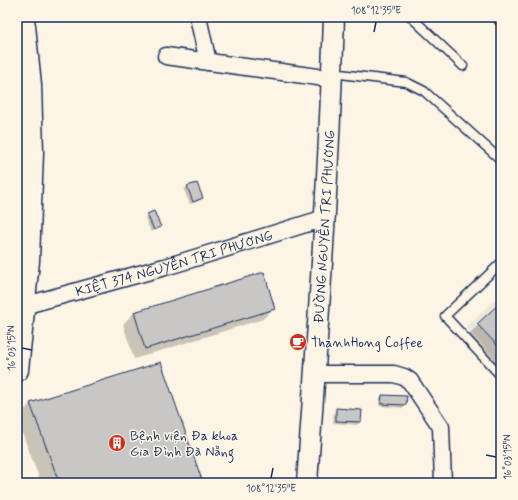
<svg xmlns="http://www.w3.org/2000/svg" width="518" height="500" viewBox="0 0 518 500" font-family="Mynerve,sans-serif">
	<rect width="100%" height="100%" fill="#fcf5e5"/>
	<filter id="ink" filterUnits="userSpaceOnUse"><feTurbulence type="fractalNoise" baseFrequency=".025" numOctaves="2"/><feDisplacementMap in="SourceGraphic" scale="8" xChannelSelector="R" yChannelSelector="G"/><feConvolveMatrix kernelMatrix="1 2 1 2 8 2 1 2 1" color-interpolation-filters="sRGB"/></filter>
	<g filter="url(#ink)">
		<path fill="#ece7dc" d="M501,294V364L466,327Z"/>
		<g fill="#0003">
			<path d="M197,184L202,198L199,201L190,204L184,190L187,187Z"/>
			<path d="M154,213L160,227L157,229L151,232L145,218L147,215Z"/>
			<path d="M263,273L274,308L263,319L134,359L123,324L134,313Z"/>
			<path d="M501,303V370L467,336Z"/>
			<path d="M382,396L405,405L403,408L379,406V399Z"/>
			<path d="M30,404L202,483H41L17,419V418Z"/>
			<path d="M337,409L361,411L360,422L357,425L333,423L334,412Z"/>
		</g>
		<g fill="#c8c7c6" stroke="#1b2f5e">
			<path d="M197,183L203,198L193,202L187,186Z"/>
			<path d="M154,211L161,227L154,230L147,214Z"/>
			<path d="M264,272L275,309L145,349L134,312Z"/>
			<path d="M501,302V349L477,324Z"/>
			<path d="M161,362L203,483H57L59,482L30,403Z"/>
			<path d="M382,395L407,396L406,405L381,404Z"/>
			<path d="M336,408L362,410L361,422L336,421Z"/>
		</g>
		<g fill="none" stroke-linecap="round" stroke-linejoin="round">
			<g stroke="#1b2f5e" stroke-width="11">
				<g id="service">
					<path d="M411,17L463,66"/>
					<path d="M496,17L501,23"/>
					<path d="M332,73L406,82L424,91L501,160"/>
					<path d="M501,263L445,316L501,376"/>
				</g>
			</g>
			<g stroke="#1b2f5e" stroke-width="19">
				<g id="minor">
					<path d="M198,17L208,62"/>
					<path d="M166,56L332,79"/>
					<path id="s1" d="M23,306L172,265L325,218"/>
					<path d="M314,374H394L404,377L410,381L441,427L443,483"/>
				</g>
			</g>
			<g stroke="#1b2f5e" stroke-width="23">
				<g id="tertiary">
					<path id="s2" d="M307,483C318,328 329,173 334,17"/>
				</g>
			</g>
			<g stroke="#1b2f5e" stroke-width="25">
				<path id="primary" d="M17,370L28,261L32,152L30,85L24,26L22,17"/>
			</g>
			<use href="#service" stroke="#fcf5e5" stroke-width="8"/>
			<use href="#minor" stroke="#fcf5e5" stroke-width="16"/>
			<use href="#tertiary" stroke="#fcf5e5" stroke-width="20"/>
			<use href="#primary" stroke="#fcf5e5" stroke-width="22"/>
		</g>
	</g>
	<path fill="none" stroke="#1b2f5e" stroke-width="1.5" d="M374,32L376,22M22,348L32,350M486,455L496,457M271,478L273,468"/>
	<defs>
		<g id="cafe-disc" transform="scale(0.9)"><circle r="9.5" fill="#c8321e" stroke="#fcf5e5"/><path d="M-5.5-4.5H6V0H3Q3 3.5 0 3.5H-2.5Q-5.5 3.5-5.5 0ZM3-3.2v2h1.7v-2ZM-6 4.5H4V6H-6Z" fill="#fff"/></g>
		<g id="building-disc" transform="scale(0.9)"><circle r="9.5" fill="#c8321e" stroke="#fcf5e5"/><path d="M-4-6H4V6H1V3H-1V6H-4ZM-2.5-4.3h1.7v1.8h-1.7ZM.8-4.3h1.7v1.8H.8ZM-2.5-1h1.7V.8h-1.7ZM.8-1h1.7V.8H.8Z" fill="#fff"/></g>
	</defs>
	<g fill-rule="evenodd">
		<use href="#cafe-disc" x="298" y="342"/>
		<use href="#building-disc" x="117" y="443"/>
	</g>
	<g text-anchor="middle" stroke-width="3" stroke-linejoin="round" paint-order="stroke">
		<g font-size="14" fill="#1b2f5e" stroke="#fcf5e5">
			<text dy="5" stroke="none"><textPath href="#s2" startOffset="257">ĐƯỜNG NGUYỄN TRI PHƯƠNG</textPath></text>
			<text dy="5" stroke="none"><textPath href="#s1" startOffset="157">KIỆT 374 NGUYỄN TRI PHƯƠNG</textPath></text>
		</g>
		<g font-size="14" fill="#1b2f5e" stroke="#fcf5e5" text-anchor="start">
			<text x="311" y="347">ThanhHong Coffee</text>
			<text x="130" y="440">Bệnh viện Đa khoa<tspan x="130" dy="16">Gia Đình Đà Nẵng</tspan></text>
		</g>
	</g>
	<rect width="518" height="500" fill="none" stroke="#fcf5e5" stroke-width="44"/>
	<rect x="22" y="22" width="474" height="456" fill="none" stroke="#1b2f5e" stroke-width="1.5"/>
	<g font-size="10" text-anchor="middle" fill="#1b2f5e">
		<text x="376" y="14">108°12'35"E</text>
		<text transform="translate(11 348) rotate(-90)" y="4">16°03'15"N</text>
		<text transform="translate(507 457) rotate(-90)" y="4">16°03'15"N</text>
		<text x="271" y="492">108°12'35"E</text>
	</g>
</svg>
